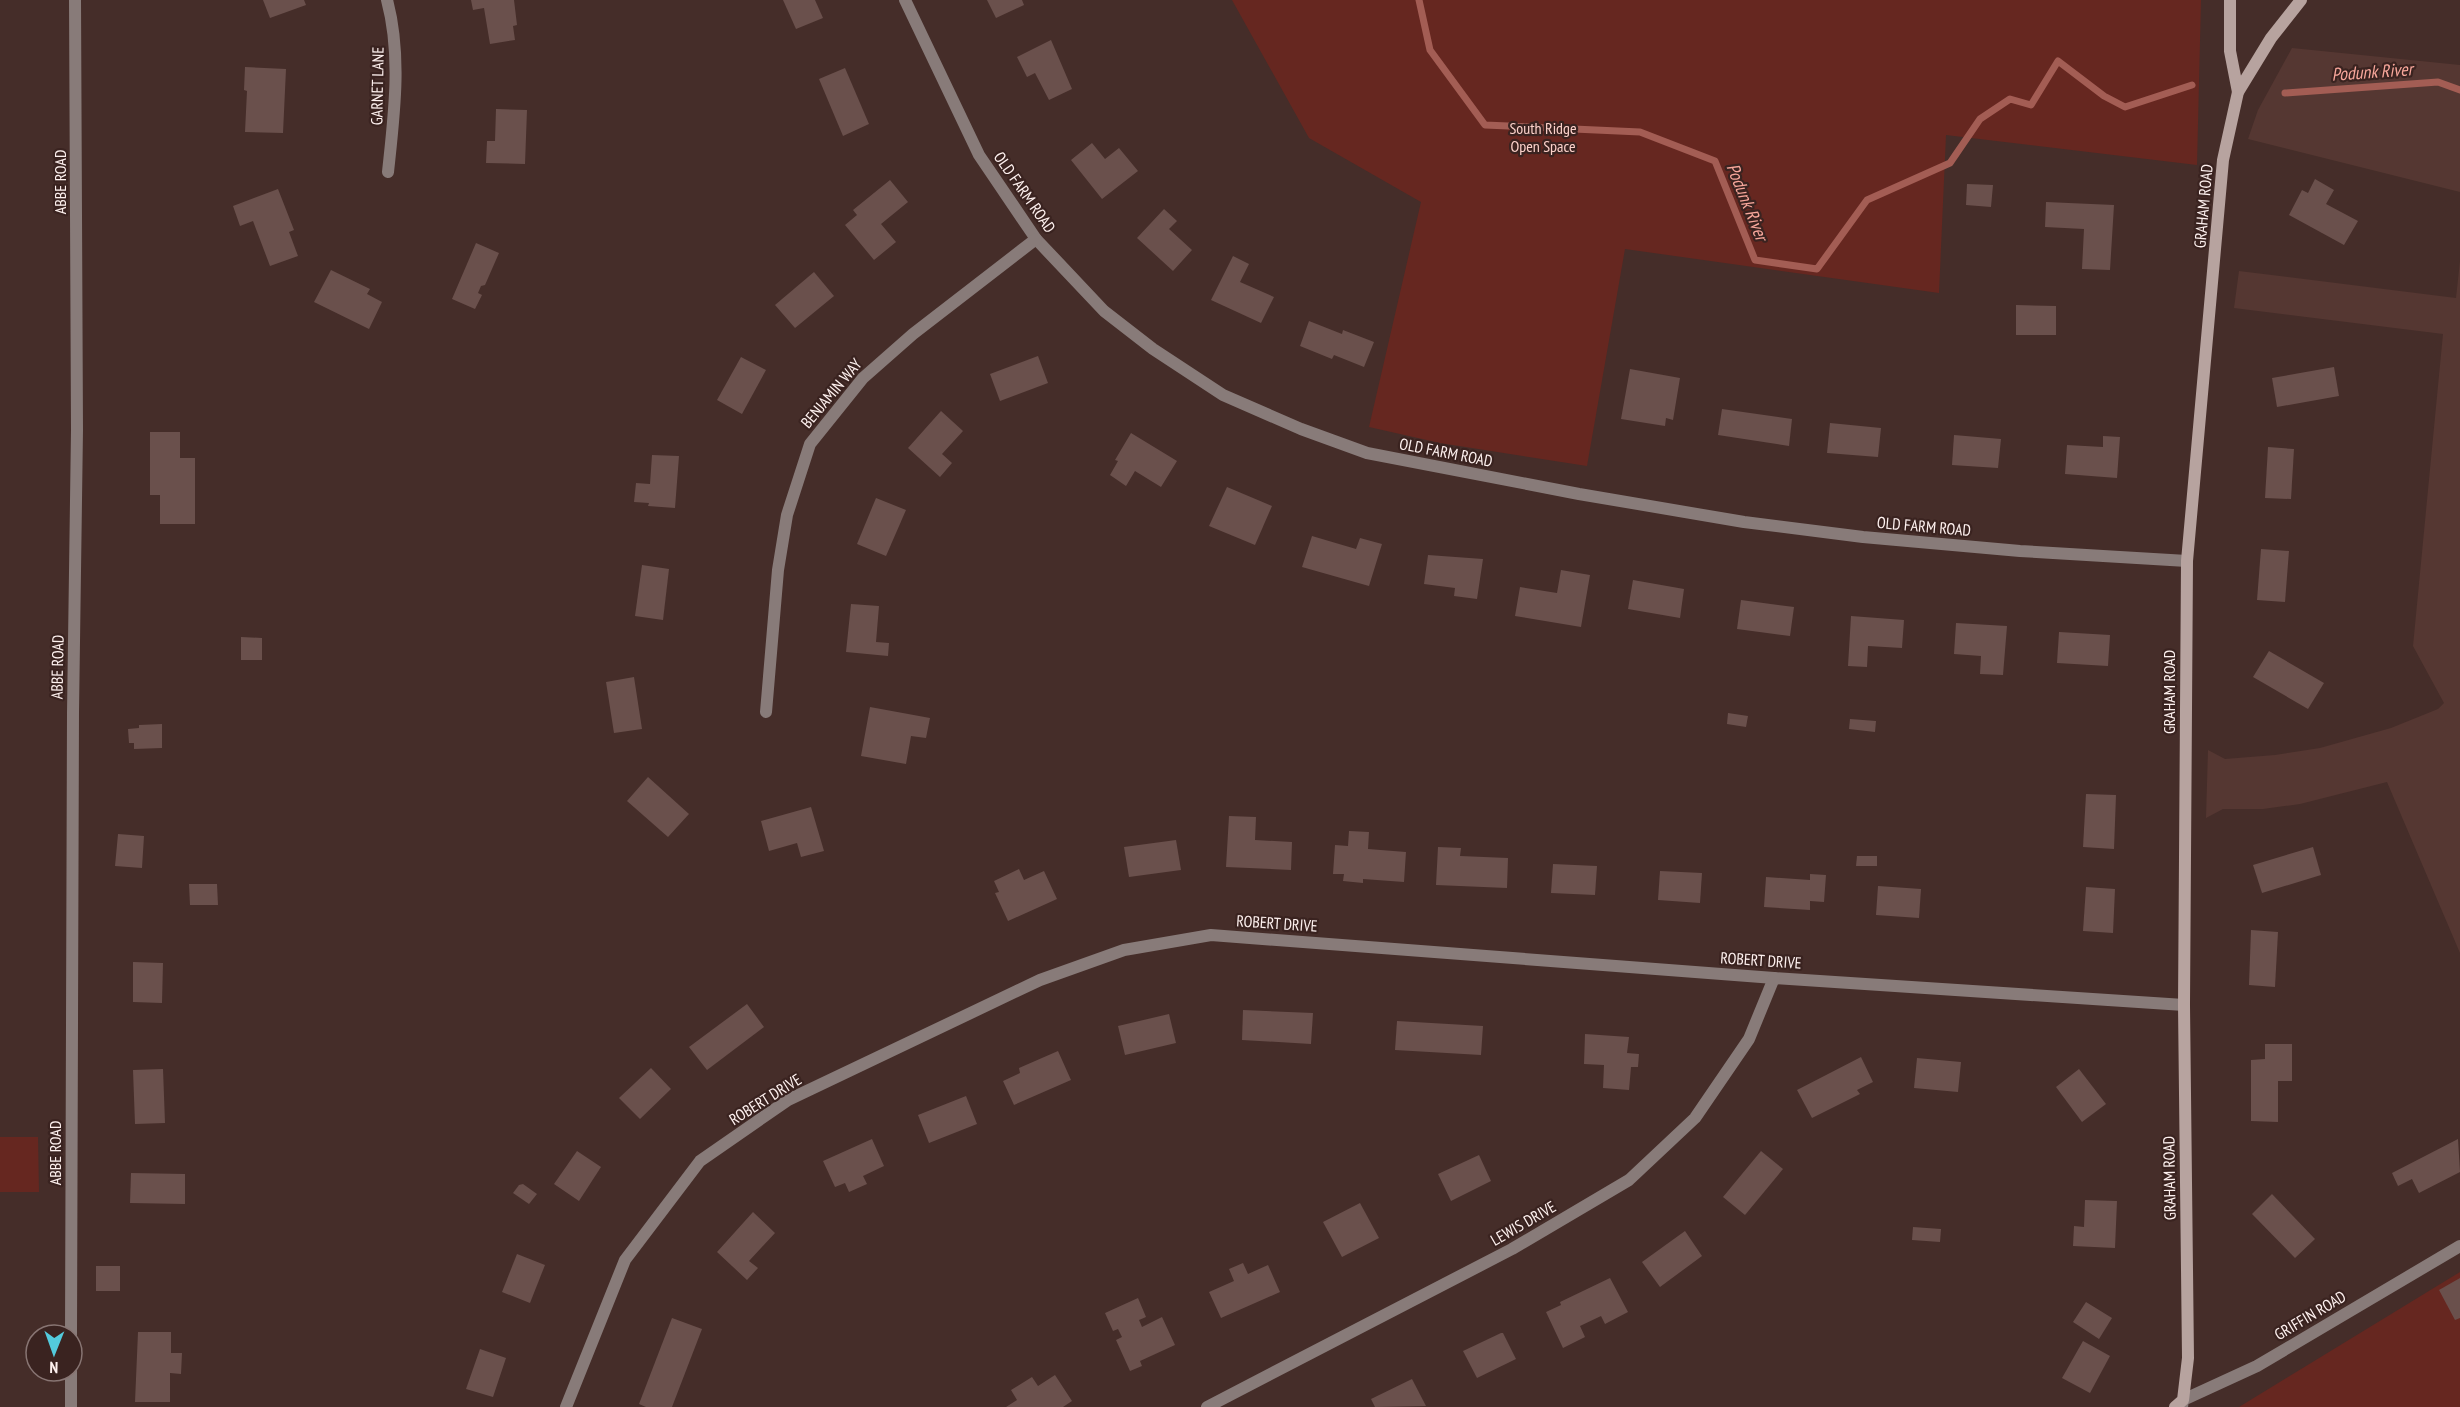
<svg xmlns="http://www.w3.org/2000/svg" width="2460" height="1407" viewBox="0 0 2460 1407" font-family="'PT Sans Narrow',sans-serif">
	<rect width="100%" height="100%" fill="#452d29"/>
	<g fill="#553732">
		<path d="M2292,48L2460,65V192L2248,139L2258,110Z"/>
		<path d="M2460,261V953L2387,782L2300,804L2263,809H2223L2206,818L2208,750L2225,759L2275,755L2320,748L2391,728L2438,709L2444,703L2413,646L2443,334L2234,308L2239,271L2456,298Z"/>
	</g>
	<g fill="#662720">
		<path d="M1232,0H2201L2197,165L1946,135L1939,293L1625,249L1587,466L1440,443L1369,427L1421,202L1309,138Z"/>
		<path d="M0,1137H38L39,1192H0Z"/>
		<path d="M2460,1272V1407H2239Z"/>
	</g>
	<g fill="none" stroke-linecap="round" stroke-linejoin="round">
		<g stroke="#a35d54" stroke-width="7">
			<path d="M1419,0L1430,50L1485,125L1640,132L1715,161L1755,260L1817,269L1867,200L1950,163L1980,119L2010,99L2031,105L2058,61L2104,96L2125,107L2192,85"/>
			<path d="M2285,93L2438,82L2460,90"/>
		</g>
	</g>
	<g fill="#6a504c">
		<path d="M263,0H304L306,5L270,18Z"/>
		<path d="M471,0H514L517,25L513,26L515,40L490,44L484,8L473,10Z"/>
		<path d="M783,0H815L823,18L796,29Z"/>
		<path d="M987,0H1022L1024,5L996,18Z"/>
		<path d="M1051,40L1072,89L1049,100L1035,73L1027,77L1017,57Z"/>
		<path d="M245,67L286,69L283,133L245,132L247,91L244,90Z"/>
		<path d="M845,68L869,124L843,136L819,79Z"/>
		<path d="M496,109L527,110L525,164L486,163L487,141H495Z"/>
		<path d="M1092,143L1105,159L1119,148L1138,171L1102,199L1071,160Z"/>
		<path d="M2315,179L2334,190L2326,204L2358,221L2344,245L2289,215L2302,190L2308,193Z"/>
		<path d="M890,180L908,202L881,224L896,242L874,260L845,225L857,215L853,210Z"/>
		<path d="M1967,184L1993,185L1991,207L1966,205Z"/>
		<path d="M278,189L294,230L289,232L298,256L270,266L253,221L240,226L233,206Z"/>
		<path d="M2046,202L2114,205L2110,270L2082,269L2084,229L2045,227Z"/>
		<path d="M1164,209L1177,221L1169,229L1192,250L1173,271L1137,238Z"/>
		<path d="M476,243L499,253L485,285L481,286L478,293L482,295L475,309L452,299Z"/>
		<path d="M1233,256L1249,264L1240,282L1274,297L1261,323L1211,300Z"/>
		<path d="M331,270L370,289L367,294L382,302L369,329L314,302Z"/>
		<path d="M814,272L834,296L795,328L775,305Z"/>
		<path d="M2016,305L2056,306V335H2016Z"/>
		<path d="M1309,321L1342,334L1343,330L1374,342L1364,367L1334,355L1332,359L1300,346Z"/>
		<path d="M1038,356L1048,383L1000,401L990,374Z"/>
		<path d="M741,357L766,370L742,414L717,400Z"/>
		<path d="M2334,367L2339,396L2277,407L2272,378Z"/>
		<path d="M1630,369L1680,378L1673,420L1666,418L1665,426L1621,419Z"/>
		<path d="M1722,409L1792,419L1789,446L1718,435Z"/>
		<path d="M941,411L963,431L942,454L952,463L940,477L908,448Z"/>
		<path d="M1830,423L1881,428L1878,457L1827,453Z"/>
		<path d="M150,432H180V458H195V524H160V495H150Z"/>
		<path d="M1131,433L1177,461L1161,487L1135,471L1126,486L1110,475L1118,461L1115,460Z"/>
		<path d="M1954,435L2001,439L1998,468L1952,465Z"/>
		<path d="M2103,436L2120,437L2117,478L2065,474L2067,445L2103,447Z"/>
		<path d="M2268,447L2294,449L2291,499L2265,498Z"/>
		<path d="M652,455L679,456L675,508L648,506L649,503L634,502L636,483L650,484Z"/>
		<path d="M1227,487L1272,506L1255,545L1209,526Z"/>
		<path d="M876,498L906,510L886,556L857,544Z"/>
		<path d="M1312,536L1356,549L1360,538L1382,544L1369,586L1302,567Z"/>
		<path d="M2261,549L2289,551L2285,602L2257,600Z"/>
		<path d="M1428,555L1483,559L1477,599L1454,596L1455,588L1424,584Z"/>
		<path d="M642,565L669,569L663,620L635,616Z"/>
		<path d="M1561,570L1590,575L1581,627L1515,616L1520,587L1557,593Z"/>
		<path d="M1633,580L1684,589L1680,618L1628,609Z"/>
		<path d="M1741,600L1794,607L1790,636L1737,629Z"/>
		<path d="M851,604L879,606L876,642L889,643L888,656L846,652Z"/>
		<path d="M1851,616L1904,620L1902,648L1868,646L1867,667L1848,666Z"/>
		<path d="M1956,623L2007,626L2003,675L1980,674L1981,656L1954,654Z"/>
		<path d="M2059,632L2110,635L2108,666L2057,663Z"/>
		<path d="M241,637L262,638V660H241Z"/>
		<path d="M2269,651L2324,683L2308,709L2253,677Z"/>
		<path d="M634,677L642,729L614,733L606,682Z"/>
		<path d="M870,707L930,718L926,738L911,736L906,764L861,756Z"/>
		<path d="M1728,713L1748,716L1746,727L1727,724Z"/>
		<path d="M1850,719L1876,721L1875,732L1849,729Z"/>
		<path d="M162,724V748L134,749V743H129L128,729L139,728V725Z"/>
		<path d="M648,777L689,814L668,837L627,801Z"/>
		<path d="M2086,794L2116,795L2114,849L2083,847Z"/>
		<path d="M811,807L824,851L801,857L797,843L769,851L761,821Z"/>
		<path d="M1229,816L1256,817L1255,840L1292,842L1291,870L1226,867Z"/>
		<path d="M1349,831L1369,832L1368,849L1406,852L1404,882L1363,879V883L1343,881L1344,874H1333L1335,845L1348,846Z"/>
		<path d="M118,834L144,836L142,868L115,866Z"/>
		<path d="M1176,840L1181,870L1129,877L1124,847Z"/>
		<path d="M1438,847L1461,848L1460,856L1508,858L1507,888L1436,885Z"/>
		<path d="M2313,847L2321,875L2262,893L2253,865Z"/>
		<path d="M1857,856H1877V866H1856Z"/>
		<path d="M1553,864L1597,866L1595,895L1551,893Z"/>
		<path d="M1019,869L1024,880L1044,871L1057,899L1008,921L995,893L999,892L994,881Z"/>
		<path d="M1660,871L1702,873L1700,903L1658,900Z"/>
		<path d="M1810,874L1826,875L1824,902L1810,901V910L1764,907L1766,877L1810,880Z"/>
		<path d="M189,884H217L218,905H190Z"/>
		<path d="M1878,886L1921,889L1919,918L1876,915Z"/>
		<path d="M2086,887L2115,889L2113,933L2083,931Z"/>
		<path d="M2251,930L2278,932L2275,987L2249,985Z"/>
		<path d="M133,962L163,963L162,1003L133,1002Z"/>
		<path d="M747,1004L764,1027L707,1070L689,1047Z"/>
		<path d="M1243,1010L1313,1013L1311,1044L1242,1040Z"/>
		<path d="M1169,1014L1176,1043L1125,1055L1118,1026Z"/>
		<path d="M1397,1021L1483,1026L1481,1055L1395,1050Z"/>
		<path d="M1585,1034L1629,1037L1627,1053L1639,1054L1638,1067H1631L1629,1090L1603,1088L1604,1065L1584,1064Z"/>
		<path d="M2265,1044H2292V1081H2278V1122L2251,1121V1060L2265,1059Z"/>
		<path d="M1058,1051L1071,1080L1014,1105L1003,1081L1020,1073L1019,1068Z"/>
		<path d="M1861,1057L1873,1082L1857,1090L1860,1094L1812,1118L1797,1090Z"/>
		<path d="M1917,1058L1961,1062L1958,1092L1914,1088Z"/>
		<path d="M651,1068L671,1089L640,1119L619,1098Z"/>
		<path d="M163,1069L165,1123L135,1124L133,1070Z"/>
		<path d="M2079,1069L2106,1104L2082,1122L2056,1087Z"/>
		<path d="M966,1096L977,1124L929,1143L918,1115Z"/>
		<path d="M872,1139L884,1166L863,1176L867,1184L849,1192L845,1183L835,1187L823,1161Z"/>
		<path d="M2458,1139L2460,1172L2419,1193L2412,1179L2398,1186L2392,1173Z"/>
		<path d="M577,1151L601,1167L579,1201L554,1184Z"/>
		<path d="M1761,1151L1783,1169L1745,1215L1723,1197Z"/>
		<path d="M1479,1155L1491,1181L1451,1201L1438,1174Z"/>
		<path d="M131,1173L185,1174V1204L130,1203Z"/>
		<path d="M523,1184L537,1194L529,1204L513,1193L519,1185Z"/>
		<path d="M2272,1194L2315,1239L2295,1258L2252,1214Z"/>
		<path d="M2085,1200L2117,1201L2115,1248L2073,1246L2074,1226L2084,1227Z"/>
		<path d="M1360,1203L1379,1238L1342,1257L1323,1222Z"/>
		<path d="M753,1212L775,1233L749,1261L758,1268L747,1280L717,1252Z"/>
		<path d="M1913,1227L1941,1229L1940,1242L1912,1240Z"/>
		<path d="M1685,1231L1702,1256L1660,1287L1642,1262Z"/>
		<path d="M517,1254L545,1265L530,1303L502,1292Z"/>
		<path d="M1243,1263L1248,1274L1268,1265L1280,1292L1221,1318L1209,1292L1234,1281L1229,1269Z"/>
		<rect x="96" y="1266" width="24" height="25"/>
		<path d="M1610,1278L1628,1312L1605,1324L1601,1316L1580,1326L1585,1337L1563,1348L1546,1312L1561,1305L1560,1302Z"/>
		<path d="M2460,1278V1318L2455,1320L2439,1290Z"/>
		<path d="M1138,1298L1146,1317L1139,1320L1142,1327L1162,1317L1175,1345L1140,1361L1142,1366L1130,1371L1116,1340L1122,1337L1118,1329L1113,1331L1105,1313Z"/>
		<path d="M2086,1302L2112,1318L2099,1339L2073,1322Z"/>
		<path d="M672,1318L702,1329L672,1407H646L639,1404Z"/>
		<path d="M138,1332H171V1353H182L181,1374L170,1373V1402H135Z"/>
		<path d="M1501,1333H1503L1516,1359L1477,1378L1463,1351Z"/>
		<path d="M2083,1341L2110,1356L2090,1393L2062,1378Z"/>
		<path d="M480,1349L506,1358L493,1397L466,1389Z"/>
		<path d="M1055,1375L1072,1401L1063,1407H1006L1017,1400L1011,1390L1032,1377L1038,1386Z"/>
		<path d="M1412,1379L1426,1406L1375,1407L1371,1399Z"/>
	</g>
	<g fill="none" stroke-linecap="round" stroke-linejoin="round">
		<g stroke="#887b79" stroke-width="12">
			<path d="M387,0C402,56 394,115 388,172"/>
			<path d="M905,0L979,155L1036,239L1104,311L1153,349L1223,395L1301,429L1367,453L1579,494L1744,522L1863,537L2020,551L2187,561"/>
			<path d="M766,712L778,570L787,515L810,444L863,378L913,334L1036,239"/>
			<path d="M71,1335L73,713L77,430L75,0"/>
			<path d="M71,1407V1371"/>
			<path d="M566,1407L625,1260L700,1161L788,1100L1040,980L1124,950L1211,935L1774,978L2184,1005"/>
			<path d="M1207,1407L1512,1249L1629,1180L1695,1118L1749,1039L1774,978"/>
			<path d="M2182,1407L2183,1400L2257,1366L2460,1246"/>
		</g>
		<g stroke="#b7a39f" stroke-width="12">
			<path d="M2230,0V51L2238,92"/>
			<path d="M2175,1407L2183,1400L2188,1358L2184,1005L2187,561L2223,160L2238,92L2271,38L2301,0"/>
		</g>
	</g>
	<g text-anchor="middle" stroke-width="4.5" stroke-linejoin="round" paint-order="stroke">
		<g font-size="16" fill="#fef1ef" stroke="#3a2320">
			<text transform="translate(377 86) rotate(-89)" y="6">GARNET LANE</text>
			<text transform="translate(60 182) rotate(-90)" y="6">ABBE ROAD</text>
			<text transform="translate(1025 192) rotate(55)" y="6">OLD FARM ROAD</text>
			<text transform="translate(2203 206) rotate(-85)" y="6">GRAHAM ROAD</text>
			<text transform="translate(831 393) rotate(-50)" y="6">BENJAMIN WAY</text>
			<text transform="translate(1446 452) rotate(11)" y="6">OLD FARM ROAD</text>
			<text transform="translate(1924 526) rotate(5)" y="6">OLD FARM ROAD</text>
			<text transform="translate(57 667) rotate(-89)" y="6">ABBE ROAD</text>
			<text transform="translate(2169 692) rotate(-90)" y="6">GRAHAM ROAD</text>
			<text transform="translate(1277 923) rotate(4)" y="6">ROBERT DRIVE</text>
			<text transform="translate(1761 960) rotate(4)" y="6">ROBERT DRIVE</text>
			<text transform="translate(765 1099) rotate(-32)" y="6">ROBERT DRIVE</text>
			<text transform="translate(55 1153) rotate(-90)" y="6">ABBE ROAD</text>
			<text transform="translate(2169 1178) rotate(-91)" y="6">GRAHAM ROAD</text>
			<text transform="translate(1523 1223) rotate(-30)" y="6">LEWIS DRIVE</text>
			<text transform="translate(2310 1315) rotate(-31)" y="6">GRIFFIN ROAD</text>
		</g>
		<g font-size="16" fill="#fcd1ca" stroke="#3a2320">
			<text x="1543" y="134">South Ridge<tspan x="1543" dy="18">Open Space</tspan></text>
		</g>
		<g font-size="18" font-style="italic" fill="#f8a79b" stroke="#3a2320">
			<text transform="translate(2372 72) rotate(-4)" y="6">Podunk River</text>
			<text transform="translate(1747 202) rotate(68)" y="6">Podunk River</text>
		</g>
	</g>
	<g transform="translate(54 1353) rotate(181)"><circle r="28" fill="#3a2320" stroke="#887573" stroke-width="1.5"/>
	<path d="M0-4.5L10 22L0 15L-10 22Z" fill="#53cadc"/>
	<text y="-9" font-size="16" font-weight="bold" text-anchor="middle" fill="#fef1ef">N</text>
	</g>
</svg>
